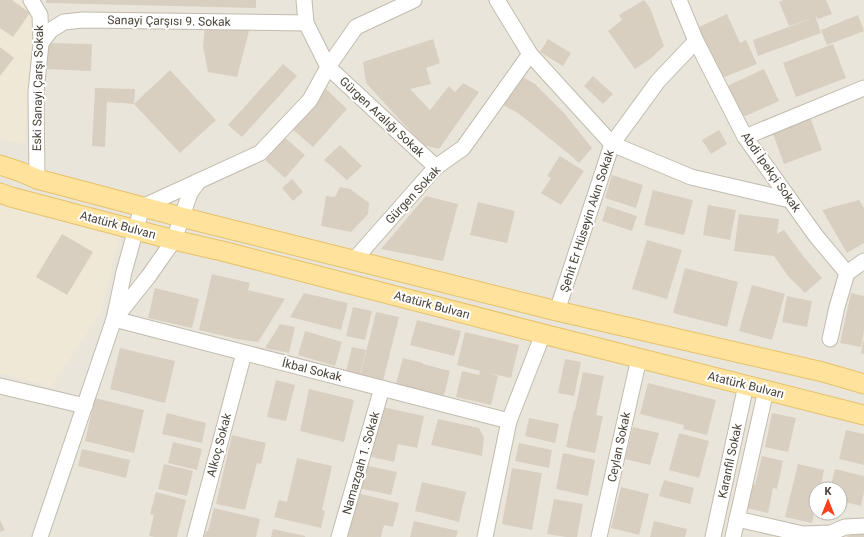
<svg xmlns="http://www.w3.org/2000/svg" width="864" height="537" viewBox="0 0 864 537" font-family="Roboto,sans-serif">
	<rect width="100%" height="100%" fill="#f6f3ec"/>
	<path fill="#eae5da" fill-rule="evenodd" d="M0,0H864V537H0ZM816,489H840V513H816Z"/>
	<g fill="#efe8d6">
		<path d="M0,0H26L40,15L24,144L0,138Z"/>
		<path d="M0,196L120,232L101,312L51,387L0,373Z"/>
	</g>
	<g fill="#d8cfc1">
		<path d="M0,0H12L30,13L13,37L0,28Z"/>
		<path d="M46,0H256V8L46,3Z"/>
		<path d="M644,0L650,8L664,46L650,59L635,69L608,31L622,20L619,15Z"/>
		<path d="M784,0H826L832,14L818,19L815,15L821,33L758,56L753,40L813,18L789,26L779,2Z"/>
		<path d="M727,14L740,43L746,40L757,64L717,80L695,29Z"/>
		<path d="M858,15L864,31L827,45L821,30Z"/>
		<path d="M205,26L250,27L237,77L208,72L203,46Z"/>
		<path d="M433,39L440,63L426,68L431,84L410,89L430,110L449,86L455,92L463,83L479,92L439,149L423,145L366,83L363,62Z"/>
		<path d="M548,39L571,53L563,66L540,52Z"/>
		<path d="M46,43L92,44L91,71L45,69Z"/>
		<path d="M833,44L846,78L796,97L783,63Z"/>
		<path d="M0,47L14,58L0,76Z"/>
		<path d="M283,64L297,76L242,137L228,125Z"/>
		<path d="M764,69L779,101L739,119L725,87Z"/>
		<path d="M170,70L216,120L180,153L134,104L107,102L105,147L92,146L95,88L135,89L134,104Z"/>
		<path d="M521,76L535,84L564,113L592,148L579,163L569,154L518,113L503,105Z"/>
		<path d="M593,76L613,94L603,104L584,86Z"/>
		<path d="M326,89L347,109L313,147L291,128Z"/>
		<path d="M809,114L822,150L784,164L771,128Z"/>
		<path d="M719,130L727,144L711,154L702,140Z"/>
		<path d="M284,137L305,155L285,178L265,160Z"/>
		<path d="M340,145L362,166L347,180L324,160Z"/>
		<path d="M560,156L584,171L561,205L541,193L551,178L547,176Z"/>
		<path d="M612,175L643,185L636,208L605,198Z"/>
		<path d="M292,179L303,192L293,201L282,188Z"/>
		<path d="M340,187L350,189L369,203L368,214L351,232L321,226L326,196L335,197Z"/>
		<path d="M653,190L693,200L684,235L644,225Z"/>
		<path d="M426,196L458,204L443,261L381,249Z"/>
		<path d="M859,200L864,208V243L847,253L822,210Z"/>
		<path d="M478,202L515,211L507,243L470,235Z"/>
		<path d="M708,205L736,210L730,240L703,235Z"/>
		<path d="M607,206L637,216L632,231L602,221Z"/>
		<path d="M739,214L779,219L777,234L784,230L804,257L822,278L805,293L788,276L774,256L734,251Z"/>
		<path d="M62,234L93,252L67,295L36,277Z"/>
		<path d="M647,240L682,250L667,299L632,289Z"/>
		<path d="M685,268L738,282L727,327L673,313Z"/>
		<path d="M212,274L250,283L248,290L285,299L258,342L237,339L199,330Z"/>
		<path d="M752,285L785,294L772,340L739,331Z"/>
		<path d="M155,288L199,299L192,328L148,318Z"/>
		<path d="M304,293L348,303L341,330L290,317Z"/>
		<path d="M851,293L864,296V331L861,347L840,343Z"/>
		<path d="M787,296L812,301L807,327L782,322Z"/>
		<path d="M353,307L372,311L365,340L346,336Z"/>
		<path d="M376,312L399,317L383,381L360,376Z"/>
		<path d="M417,320L461,331L454,356L410,345Z"/>
		<path d="M280,324L295,327L289,353L265,348Z"/>
		<path d="M305,331L342,342L335,366L298,355Z"/>
		<path d="M465,332L519,345L511,378L488,373L498,376L491,405L456,397L462,371L479,375L480,371L457,365Z"/>
		<path d="M863,341H864V354L861,353Z"/>
		<path d="M352,347L366,350L360,374L346,371Z"/>
		<path d="M120,348L175,361L165,403L110,389Z"/>
		<path d="M403,358L423,363V364L450,371L443,399L395,387Z"/>
		<path d="M565,359L581,362L574,396L558,393Z"/>
		<path d="M583,372L604,376L596,415L603,416L595,453L566,447L574,410H575Z"/>
		<path d="M276,380L295,385L286,421L267,417Z"/>
		<path d="M648,383L716,400L707,435L683,429L684,425L640,414Z"/>
		<path d="M309,389L354,400L344,442L300,431Z"/>
		<path d="M95,398L144,410L134,453L85,441Z"/>
		<path d="M378,406L424,416L417,448L398,444L394,462L367,456Z"/>
		<path d="M167,413L206,423L202,443L162,434Z"/>
		<path d="M772,413L796,418L788,452L765,447Z"/>
		<path d="M529,418L559,424L555,443L525,436Z"/>
		<path d="M438,419L479,428L484,438L482,456L431,445Z"/>
		<path d="M633,427L659,433L650,465L625,459Z"/>
		<path d="M846,430L864,434V465L839,459Z"/>
		<path d="M679,433L709,441L699,478L669,470Z"/>
		<path d="M232,435L266,443L261,464L257,463L245,510L216,504Z"/>
		<path d="M173,442L202,449L197,470L168,463Z"/>
		<path d="M519,443L552,450L549,468L515,461Z"/>
		<path d="M82,449L130,460L126,478L78,466Z"/>
		<path d="M563,453L595,460L588,496L556,489Z"/>
		<path d="M762,456L783,461L777,489L773,488L768,513L746,508L752,484L755,485Z"/>
		<path d="M297,458L332,466L322,510L325,511L321,528L274,517L279,500L287,502Z"/>
		<path d="M164,464L193,471L187,496L158,489Z"/>
		<path d="M798,464L824,470L820,489H816V506L812,523L785,517Z"/>
		<path d="M364,465L397,472L391,495L358,488Z"/>
		<path d="M512,468L542,473L532,530L502,524Z"/>
		<path d="M835,469L864,476V492L861,506L845,502V503L840,502V489H830Z"/>
		<path d="M664,480L694,488L690,504L659,496Z"/>
		<path d="M422,482L466,492L459,522L415,511Z"/>
		<path d="M621,487L649,494L639,535L611,528Z"/>
		<path d="M156,492L186,500L177,537H155L149,536L154,515L150,514Z"/>
		<path d="M357,493L399,503L393,527L384,525L381,537H351L345,536Z"/>
		<path d="M554,499L583,504L577,537H566L547,534Z"/>
		<path d="M214,508L260,519L256,537H204L206,531H208Z"/>
		<path d="M0,520L5,530L0,532Z"/>
		<path d="M414,521L458,531L456,537H410Z"/>
		<path d="M654,521L687,529L685,537H650Z"/>
		<path d="M273,529L305,536V537H271Z"/>
		<path d="M859,531L864,533V537H846Z"/>
	</g>
	<g fill="none" stroke-linecap="round" stroke-linejoin="round">
		<g stroke="#c2bbae" stroke-width="17">
			<g id="minor">
				<path d="M31,0L40,15L41,43L36,92L37,179"/>
				<path d="M304,0L306,23L328,67L436,167"/>
				<path d="M497,0L530,54L612,144L691,177L790,200"/>
				<path d="M679,0L696,41L745,137L816,236L847,273L837,307L830,339"/>
				<path d="M41,43L51,30L64,22L83,20L306,23"/>
				<path d="M745,137L864,88"/>
				<path d="M354,260L436,167L463,148L530,54"/>
				<path d="M847,273L864,261"/>
				<path d="M557,311L612,144L658,81L696,41"/>
				<path d="M116,317L148,277L174,240L190,193L198,182"/>
				<path d="M114,319L509,421"/>
				<path d="M0,386L85,406"/>
				<path d="M737,519L803,534L831,533L845,527L864,526"/>
				<path d="M40,537L114,319L124,272L142,207L260,153L310,100L328,67L356,27L414,0"/>
				<path d="M195,537L244,353"/>
				<path d="M339,537L382,388"/>
				<path d="M485,537L509,421L543,334"/>
				<path d="M599,537L639,358"/>
				<path d="M713,537L746,385"/>
				<path d="M733,537L766,390"/>
			</g>
		</g>
		<g stroke="#e6c16a" stroke-width="21">
			<g id="major">
				<path d="M0,165L21,172L37,179L181,217L557,311L823,372L864,384"/>
				<path d="M0,193L11,197L174,240L222,251L543,334L864,415"/>
			</g>
		</g>
		<use href="#minor" stroke="#fff" stroke-width="15"/>
		<use href="#major" stroke="#ffe39c" stroke-width="19"/>
	</g>
	<g text-anchor="middle" stroke-width="4" stroke-linejoin="round" paint-order="stroke">
		<g font-size="12" fill="#4b4439" stroke="#fff">
			<text transform="translate(169 21) rotate(1)" y="4">Sanayi Çarşısı 9. Sokak</text>
			<text transform="translate(38 88) rotate(-89)" y="4">Eski Sanayi Çarşı Sokak</text>
			<text transform="translate(382 117) rotate(43)" y="4">Gürgen Aralığı Sokak</text>
			<text transform="translate(771 172) rotate(55)" y="4">Abdi İpekçi Sokak</text>
			<text transform="translate(413 195) rotate(-47)" y="4">Gürgen Sokak</text>
			<text transform="translate(587 221) rotate(-72)" y="4">Şehit Er Hüseyin Akın Sokak</text>
			<text transform="translate(118 225) rotate(15)" y="4">Atatürk Bulvarı</text>
			<text transform="translate(432 305) rotate(15)" y="4">Atatürk Bulvarı</text>
			<text transform="translate(312 370) rotate(14)" y="4">İkbal Sokak</text>
			<text transform="translate(746 385) rotate(14)" y="4">Atatürk Bulvarı</text>
			<text transform="translate(219 445) rotate(-75)" y="4">Alkoç Sokak</text>
			<text transform="translate(619 447) rotate(-78)" y="4">Ceylan Sokak</text>
			<text transform="translate(730 461) rotate(-78)" y="4">Karanfil Sokak</text>
			<text transform="translate(361 463) rotate(-74)" y="4">Namazgah 1. Sokak</text>
		</g>
	</g>
	<g transform="translate(828 501)"><circle r="19" fill="#ffffff" stroke="#b7b4b0"/>
	<path d="M0-3L7 15L0 10L-7 15Z" fill="#fc3f1d"/>
	<text y="-6" font-size="11" font-weight="bold" text-anchor="middle" fill="#4b4439">K</text>
	</g>
</svg>
